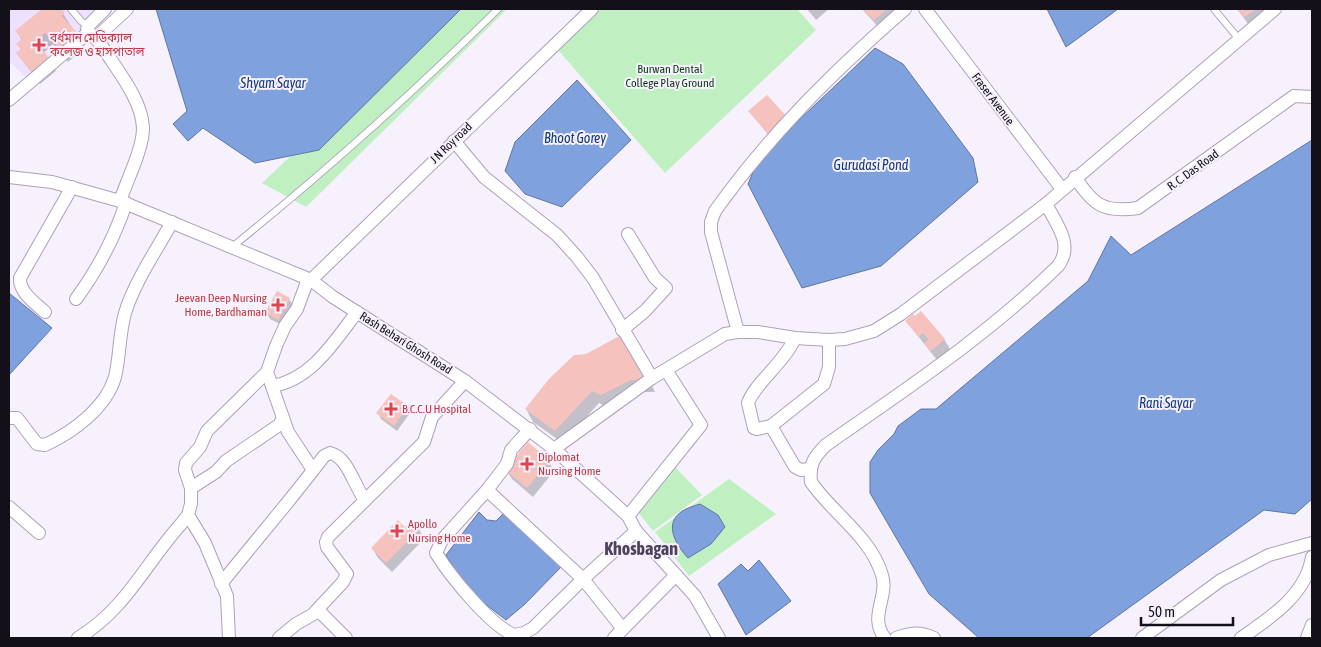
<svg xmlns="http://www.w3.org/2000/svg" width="1321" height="647" viewBox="0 0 1321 647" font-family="'Asap Condensed','Noto Sans Bengali',sans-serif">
	<rect width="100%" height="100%" fill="#f6f1fc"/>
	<path fill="#eee1fd" d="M9,9H110L28,80L9,61Z"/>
	<g fill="#c0f0c2">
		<path d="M447,9H507L306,207L262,183Z"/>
		<path d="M601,9H797L816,30L665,173L558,50Z"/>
		<path d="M675,467L702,495L653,531L638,512Z"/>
		<path d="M729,479L776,514L689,576L655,532Z"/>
	</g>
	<g fill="#7fa1de" stroke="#5f76a3">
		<path d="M156,9H461L319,150L255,163L203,128L188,141L173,124L187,111Z"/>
		<path d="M1047,9H1118L1066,47Z"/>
		<path d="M875,48L903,64L973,158L978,182L881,266L802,288L748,184L759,158Z"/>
		<path d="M577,80L631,140L562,207L525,194L505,171L515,142Z"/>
		<path d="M1312,140V499L1295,514L1264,510L1087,638H979L929,594L870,493V462L878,450L894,434L898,426L921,409H936L1088,281L1111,236L1131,255Z"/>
		<path d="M9,293L52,328L9,375Z"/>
		<path d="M700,504L718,515L725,527L711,544L688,558C677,546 663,525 681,512C686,508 694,506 700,504Z"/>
		<path d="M479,512L487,520L496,521L505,512L561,567L525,604L506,620L484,603L481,605L451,571L453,566L446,555Z"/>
		<path d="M759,560L791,601L746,635L718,584L741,564L748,571Z"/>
	</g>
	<g fill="#0003">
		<path d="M43,9H60L85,48L68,62L53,44L43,53L56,71L40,84L18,54L22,51L18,44L22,41L17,31Z"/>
		<path d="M807,9H829L816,20Z"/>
		<path d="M862,9H903L880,29Z"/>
		<path d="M1237,9H1280L1252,29Z"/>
		<path d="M749,111L787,119L792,128L775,143Z"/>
		<path d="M289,299L293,305L282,325L270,319L266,312Z"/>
		<path d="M906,321L944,339L950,349L937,360Z"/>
		<path d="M574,356L649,380L655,392H639L608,408L599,403L563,443L533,422L526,409Z"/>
		<path d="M407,407L410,413L397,431L381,419L378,413Z"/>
		<path d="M549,462L554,471L533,497L512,479L506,470Z"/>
		<path d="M405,529H419L424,539L392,572L378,558L372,548Z"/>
	</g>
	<g fill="#f5c2bd">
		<path d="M42,9H62L65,13L62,16L79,35L60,50L45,33L35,41L49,58L32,73L16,53L21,49L16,44L22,39L15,31Z"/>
		<path d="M863,9H887L874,20Z"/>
		<path d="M1238,9H1256L1244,17Z"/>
		<path d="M767,95L788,118L769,135L748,111Z"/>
		<path d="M277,291L290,298L278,320L265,312Z"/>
		<path d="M921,311L945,339L931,351L924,343L929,340L923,333L919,337L905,321L913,314L915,316Z"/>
		<path d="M621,335L650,380H631L601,395L592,391L555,431L525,409L549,379L574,355L586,354Z"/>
		<path d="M391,394L408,406L394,426L376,413Z"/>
		<path d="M528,442L550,461L527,488L505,470Z"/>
		<path d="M398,520L405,527L412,521L420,529L386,563L371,548Z"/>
	</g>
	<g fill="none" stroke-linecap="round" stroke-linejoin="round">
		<g stroke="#ada1bb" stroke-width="8">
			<g id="service">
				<path d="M71,9L81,21L88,26"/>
				<path d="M1214,9L1238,38"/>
				<path d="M232,247C325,172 413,93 498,9"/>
			</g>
		</g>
		<g stroke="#ada1bb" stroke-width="14">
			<g id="minor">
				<path d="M105,9L88,26L87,29C91,37 98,39 102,46C116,69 142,99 143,128C143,149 127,180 120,201"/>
				<path d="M925,9L1062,189"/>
				<path d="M97,37L127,9"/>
				<path d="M9,100L89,32"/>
				<path d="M454,141L484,177L557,235L577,257L593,278L652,378"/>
				<path d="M9,177L52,182L120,201L311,280L333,297L465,381L554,449L628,516L636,531L695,596L719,638"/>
				<path d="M1075,177C1093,205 1104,213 1138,208L1294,96L1312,97"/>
				<path d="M308,279L297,309L285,326L276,346L267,372L288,432L313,470"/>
				<path d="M311,280L592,9"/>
				<path d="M76,299C98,269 114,239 126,203"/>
				<path d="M45,312C35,303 19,292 20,278L72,187"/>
				<path d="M622,330L645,311L666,288L655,278L628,234"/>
				<path d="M738,332L711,232V222L715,211C769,135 835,70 905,9"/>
				<path d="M272,386C311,380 334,342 357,312"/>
				<path d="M9,418H17L37,444L45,445C73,432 106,408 115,377C120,357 119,334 125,313C135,281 156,251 172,222"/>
				<path d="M771,426L757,429L754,428L748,403C755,383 784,363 795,338"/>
				<path d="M530,429L511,450L507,464L487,490L442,540L436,553C450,576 490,625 514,635L524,633L533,628L583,579L636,531"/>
				<path d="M554,449L652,378L725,334L738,332H758L795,338L829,340L845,339L874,331L901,314L1046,204L1275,9"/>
				<path d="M810,469L801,470L795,467L771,426L824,384L829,367V340"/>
				<path d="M191,488L216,472L226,461L279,425L283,418"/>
				<path d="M487,490L583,579L623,629"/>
				<path d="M9,507L39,533"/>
				<path d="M188,515L205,543L227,596L229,638"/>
				<path d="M628,516L701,425L666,370"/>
				<path d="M221,584C255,541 291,500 324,456L330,453C348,457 354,486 365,500"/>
				<path d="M315,612L343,582L347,574L327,547L326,542L328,537L424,442L432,417L465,381"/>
				<path d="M78,638C126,609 145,564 181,524L188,515L191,504V488L185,470L186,463L200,447L207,431L267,372"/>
				<path d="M279,638L296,624L319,611L346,638"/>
				<path d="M614,638L676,575"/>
				<path d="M885,638C868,617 889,597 882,575C871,537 832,513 811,482C809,464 814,457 826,445C906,389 988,335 1058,266C1074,245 1057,225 1046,204"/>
				<path d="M896,638C910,633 919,631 934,638"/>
				<path d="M1142,638L1221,580L1269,555L1312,543"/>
				<path d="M1241,638C1270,618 1306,595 1312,557"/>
				<path d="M1307,638L1312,625"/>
			</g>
		</g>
		<use href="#service" stroke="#fff" stroke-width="6"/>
		<use href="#minor" stroke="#fff" stroke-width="12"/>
	</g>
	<g fill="#e0444e" stroke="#f6f1fc" stroke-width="2">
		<path d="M36.5 37.5h5v5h5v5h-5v5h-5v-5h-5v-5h5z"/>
		<path d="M275.5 297.5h5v5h5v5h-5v5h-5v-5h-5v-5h5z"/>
		<path d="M388.5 401.5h5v5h5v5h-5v5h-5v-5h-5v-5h5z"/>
		<path d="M524.5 456.5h5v5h5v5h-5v5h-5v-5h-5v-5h5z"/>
		<path d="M394.5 523.5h5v5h5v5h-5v5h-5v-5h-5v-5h5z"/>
	</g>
	<g text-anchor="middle" stroke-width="4" stroke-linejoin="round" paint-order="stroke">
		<g font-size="12" fill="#be3a42" stroke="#f6f1fc" text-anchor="start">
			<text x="50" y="42">বর্ধমান মেডিক্যাল<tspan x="50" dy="14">কলেজ ও হাসপাতাল</tspan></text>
			<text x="267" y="302" text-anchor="end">Jeevan Deep Nursing<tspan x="267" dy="14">Home, Bardhaman</tspan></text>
			<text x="402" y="413">B.C.C.U Hospital</text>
			<text x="538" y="461">Diplomat<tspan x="538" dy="14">Nursing Home</tspan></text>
			<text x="408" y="528">Apollo<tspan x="408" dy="14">Nursing Home</tspan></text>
		</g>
		<g font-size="12" fill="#0d3814" stroke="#f6f1fc">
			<text x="670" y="73">Burwan Dental<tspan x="670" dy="14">College Play Ground</tspan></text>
		</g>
		<g font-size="12" fill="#141019" stroke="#f6f1fc">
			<text transform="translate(993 99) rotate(53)" y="4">Fraser Avenue</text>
			<text transform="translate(451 143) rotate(-44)" y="4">J N Roy road</text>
			<text transform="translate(1193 170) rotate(-36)" y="4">R. C. Das Road</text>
			<text transform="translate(406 343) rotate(32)" y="4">Rash Behari Ghosh Road</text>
		</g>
		<g font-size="14" font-style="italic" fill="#11377e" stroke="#f6f1fc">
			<text x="273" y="88">Shyam Sayar</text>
			<text x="575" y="143">Bhoot Gorey</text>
			<text x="871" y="170">Gurudasi Pond</text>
			<text x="1166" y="408">Rani Sayar</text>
		</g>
		<g font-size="18" font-weight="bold" fill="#4e435a" stroke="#f6f1fc">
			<text x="641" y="555">Khosbagan</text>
		</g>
	</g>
	<rect width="1321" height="647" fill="none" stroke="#141019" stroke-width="20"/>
	<path d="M1141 617v8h92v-8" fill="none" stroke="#141019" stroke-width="2.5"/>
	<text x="1148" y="617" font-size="15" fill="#141019" stroke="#f6f1fc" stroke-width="4" paint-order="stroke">50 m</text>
</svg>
